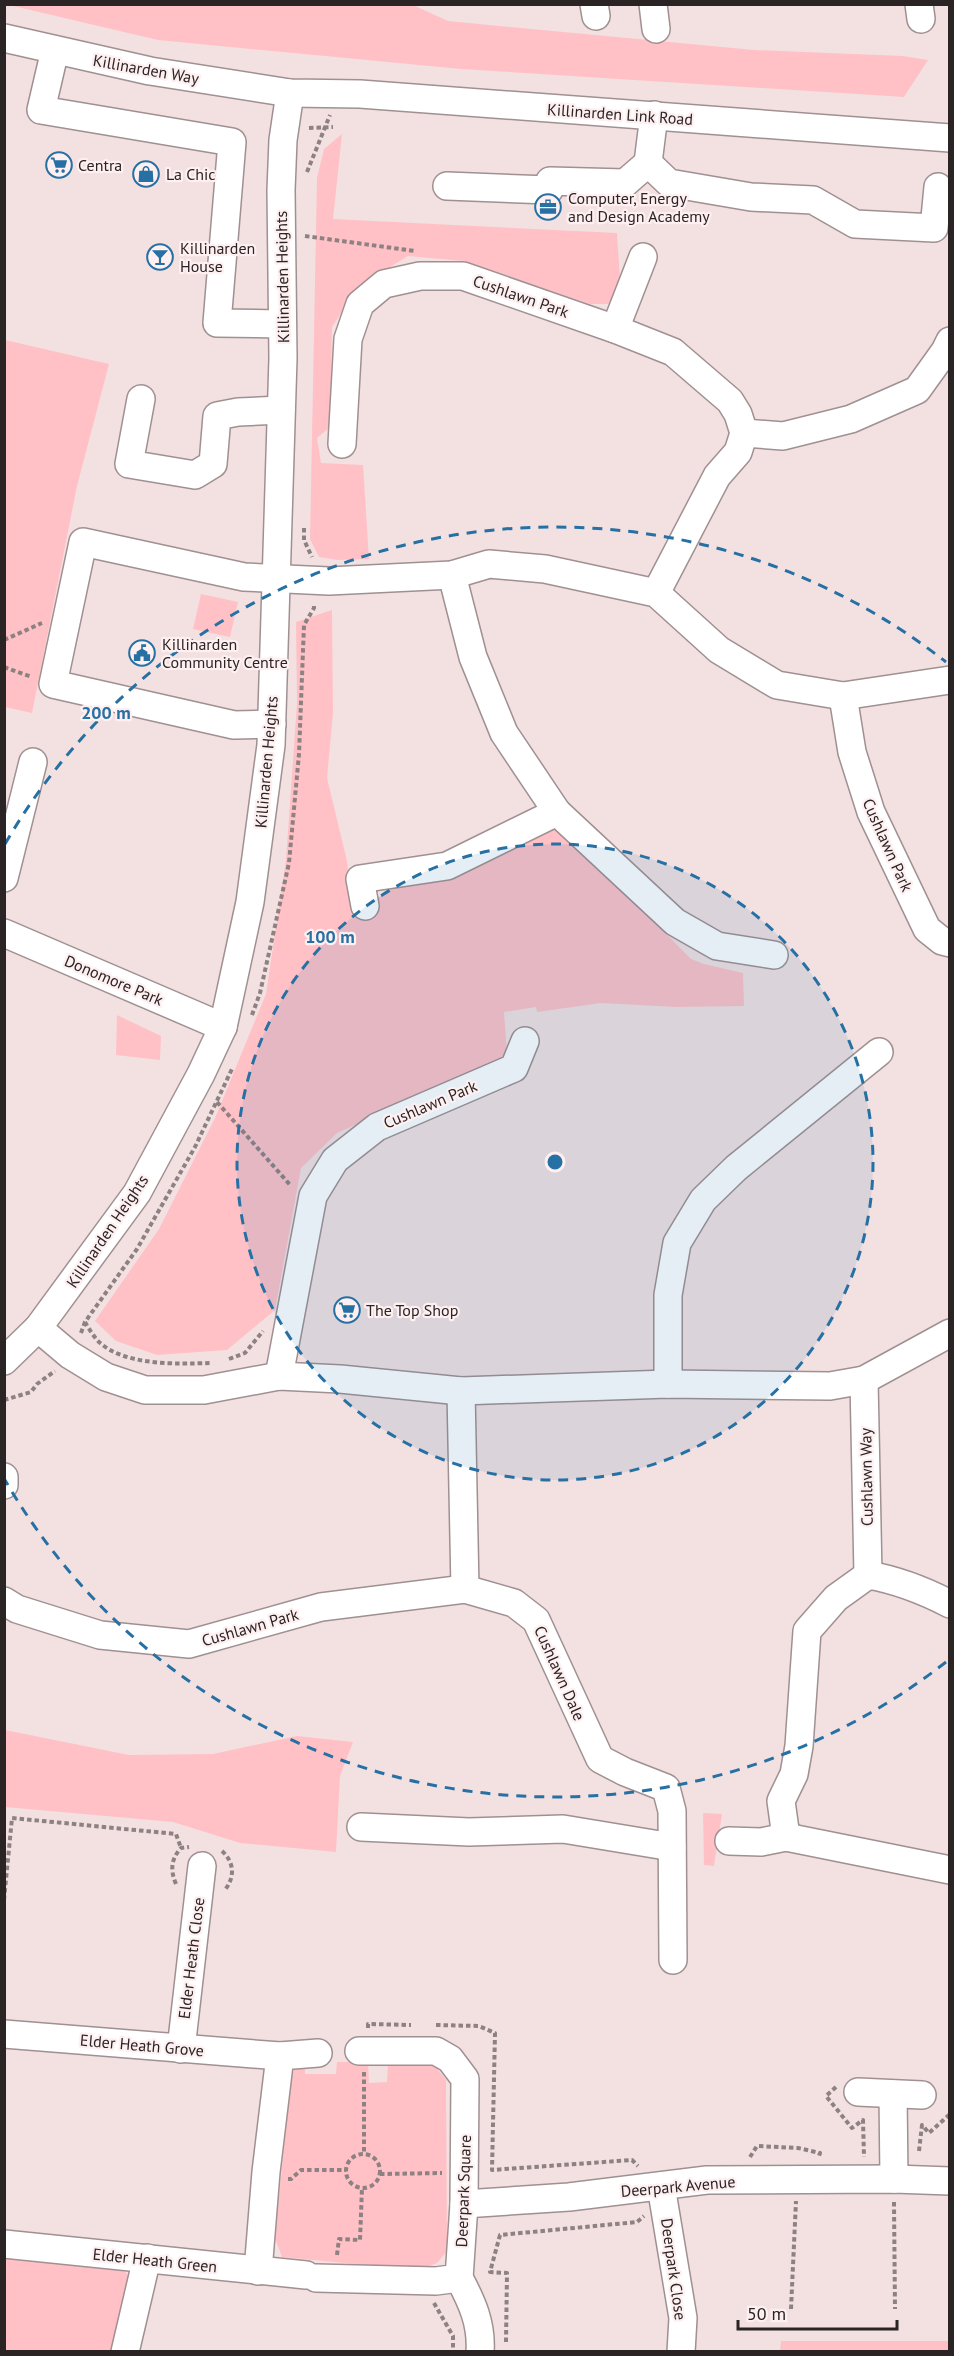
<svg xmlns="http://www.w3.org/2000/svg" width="954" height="2356" viewBox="0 0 954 2356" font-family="'PT Sans',sans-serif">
	<rect width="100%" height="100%" fill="#f3e1e2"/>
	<g fill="#ffc1c6">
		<path d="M9,5H413L448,21L754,50L903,56L928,60L904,97L461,69L158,40Z"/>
		<path d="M342,134L333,219L617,233L620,279L611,304H590L464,261L408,256L359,286L332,327L330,427L317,438L321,463L363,465L369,559L338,560L319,557L310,539L317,178L324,149Z"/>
		<path d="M5,340L109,364L77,486L32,713L5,707Z"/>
		<path d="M201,594L238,602L230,637L193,629Z"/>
		<path d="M332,610L333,713L327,778L347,861L351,905L385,895L392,883L557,829L614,881L691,959L704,964L743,973L744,1006L676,1007L601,1003L537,1012L536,1007L504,1012L507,1053L491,1065L337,1133L301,1168L275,1310L227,1350L157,1355L116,1341L95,1321L159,1229L215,1118L266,994L286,860L297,703L296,622Z"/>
		<path d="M117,1015L161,1036L160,1060L116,1055Z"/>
		<path d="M5,1730L129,1755L213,1754L297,1736L353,1742L340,1776L336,1852L240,1843L173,1822L5,1807Z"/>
		<path d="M703,1813L722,1814L714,1866L704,1865Z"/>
		<path d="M299,2061H305V2074H336L337,2062H368L369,2083L387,2082L388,2062H432L446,2080L447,2251L437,2263L419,2270L282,2257L275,2238L291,2076Z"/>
		<path d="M5,2256L124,2270L131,2280L115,2351L5,2352Z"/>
		<path d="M781,2341H949V2351H780Z"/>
	</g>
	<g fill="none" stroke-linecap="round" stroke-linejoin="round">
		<g stroke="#a09091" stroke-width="30">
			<g id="minor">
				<path d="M594,4L596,16"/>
				<path d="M653,4L656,29"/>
				<path d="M919,4L921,19"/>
				<path d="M4,38L150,71L290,93L360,94L950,138"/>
				<path d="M55,50L41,110L232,142L217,323L282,324"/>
				<path d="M648,163L654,115"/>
				<path d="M447,186L549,190L550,181L625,183L648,163L669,183L751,197L813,200L855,224L934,228L938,187"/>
				<path d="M615,329L643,257"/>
				<path d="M141,399L129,464L195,475L213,464L217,416L238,412L281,410"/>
				<path d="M744,433L783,436L851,419L917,390L945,351L950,341"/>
				<path d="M342,444L348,339L360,304L384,284L420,276H463L615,329L673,352L730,401L738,414L744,433L738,452L717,476L656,593"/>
				<path d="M452,575L473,657L504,733L557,812L675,922L717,946L774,955"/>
				<path d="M843,696L852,752L871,812L927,929L942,941L950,943"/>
				<path d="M272,724L234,725L53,684L83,542L244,577L329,581L452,575L489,564L545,569L656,593L719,650L777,685L843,696L950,680"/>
				<path d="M4,878L33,762"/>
				<path d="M365,906L360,879L447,866L557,812"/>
				<path d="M4,933L223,1027"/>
				<path d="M38,1328L70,1355L106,1377L145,1390H204L279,1376L340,1379L461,1391L668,1384L830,1386L864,1380L950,1333"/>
				<path d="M4,1361L38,1328L137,1193L201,1074L223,1027L250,902L271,745L283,358L281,190L283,140L290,93"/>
				<path d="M279,1376L313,1196L335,1160L377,1127L514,1068L525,1041"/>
				<path d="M864,1380L868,1575"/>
				<path d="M668,1384V1295L677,1243L703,1200L736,1168L879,1052"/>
				<path d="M461,1391L465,1589"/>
				<path d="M4,1477V1485"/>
				<path d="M4,1601L17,1609L100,1635L189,1644L321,1607L465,1589L514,1603L536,1620L600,1759L625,1772L666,1788L672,1811L673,1960"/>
				<path d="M361,1827L469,1832L563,1829L672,1847"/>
				<path d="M786,1837L781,1801L794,1774L799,1746L807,1631L836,1598L868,1575C897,1580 923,1590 950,1604"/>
				<path d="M729,1841L761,1842L786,1837L950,1870"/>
				<path d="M4,2034L280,2056L318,2053"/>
				<path d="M181,2049L202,1866"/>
				<path d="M858,2092L922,2095"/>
				<path d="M893,2094L894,2179"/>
				<path d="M661,2186L683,2318L681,2352"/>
				<path d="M464,2204L569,2197L707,2180L894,2179L950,2181"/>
				<path d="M4,2244L306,2275"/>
				<path d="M258,2271L266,2172L280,2056"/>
				<path d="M316,2278L436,2281L459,2278L464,2204L465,2079L450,2059L436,2051H359"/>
				<path d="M459,2278C472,2302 482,2324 480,2352"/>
				<path d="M125,2352L147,2258"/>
			</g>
		</g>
		<g stroke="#8d8182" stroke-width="4" stroke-dasharray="4.5 3" stroke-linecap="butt">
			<path d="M309,128L333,127"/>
			<path d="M307,172L330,115"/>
			<path d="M305,236L415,251"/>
			<path d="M304,528V540L312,557"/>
			<path d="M4,640L42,623"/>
			<path d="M4,667L32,677"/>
			<path d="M252,1015L260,993L289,863L299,754L304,625L314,608V604"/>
			<path d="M217,1102L291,1186"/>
			<path d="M85,1322C89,1329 94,1337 99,1342C125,1366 177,1364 210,1363"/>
			<path d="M81,1333L85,1322L137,1249L195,1147L232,1069"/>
			<path d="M229,1359L245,1353L263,1331"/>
			<path d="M4,1400L31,1392L37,1384L55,1371"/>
			<path d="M222,1851C235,1863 235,1878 224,1891"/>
			<path d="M176,1884C170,1870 171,1859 181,1848L189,1847"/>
			<path d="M4,1900L12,1818L176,1834L181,1848"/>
			<path d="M436,2025L479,2026L495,2033L492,2170L632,2160L638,2166"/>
			<path d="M368,2028V2024L411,2025"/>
			<path d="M364,2072V2154"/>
			<path d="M836,2087L826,2096L852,2128L863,2120L864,2157"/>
			<path d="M919,2151L922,2125L929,2133L950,2114"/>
			<circle cx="363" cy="2171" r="17"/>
			<path d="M750,2157L757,2146L798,2148L820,2153L819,2156"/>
			<path d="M380,2174L442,2173"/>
			<path d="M288,2179H291L301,2170H346"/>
			<path d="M894,2202L895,2309"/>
			<path d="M337,2255L339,2239L360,2240L362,2188"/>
			<path d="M434,2303L453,2336V2352"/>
			<path d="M791,2309L796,2201"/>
			<path d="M506,2342L507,2273L490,2272L500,2235L637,2222L644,2216"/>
		</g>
		<use href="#minor" stroke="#fff" stroke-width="27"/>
	</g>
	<circle cx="555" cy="1162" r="318" fill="#2670a3" fill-opacity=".12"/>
	<g fill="none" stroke="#2670a3" stroke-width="3" stroke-dasharray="10 8">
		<circle cx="555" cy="1162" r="318"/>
		<path d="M946 1662A635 635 0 0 1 5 1480M5 844A635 635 0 0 1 946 662"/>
	</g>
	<defs>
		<g id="supermarket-ring" transform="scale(1.35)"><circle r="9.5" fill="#feeff0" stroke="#2670a3" stroke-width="1.5"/><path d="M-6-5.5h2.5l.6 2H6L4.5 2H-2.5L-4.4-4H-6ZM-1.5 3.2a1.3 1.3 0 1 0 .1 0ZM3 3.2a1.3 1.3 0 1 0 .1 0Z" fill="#2670a3"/></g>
		<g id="shop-ring" transform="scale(1.35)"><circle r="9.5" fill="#feeff0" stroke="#2670a3" stroke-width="1.5"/><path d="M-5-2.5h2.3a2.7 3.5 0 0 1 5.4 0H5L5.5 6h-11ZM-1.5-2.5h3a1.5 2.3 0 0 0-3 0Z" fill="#2670a3"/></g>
		<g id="office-ring" transform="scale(1.35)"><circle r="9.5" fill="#feeff0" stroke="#2670a3" stroke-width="1.5"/><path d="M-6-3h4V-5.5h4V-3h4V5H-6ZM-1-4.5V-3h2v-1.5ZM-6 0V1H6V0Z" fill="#2670a3"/></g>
		<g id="bar-ring" transform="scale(1.35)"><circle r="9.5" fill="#feeff0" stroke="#2670a3" stroke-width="1.5"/><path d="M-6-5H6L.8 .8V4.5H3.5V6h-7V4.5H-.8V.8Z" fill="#2670a3"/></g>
		<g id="civic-ring" transform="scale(1.35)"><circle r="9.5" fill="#feeff0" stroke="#2670a3" stroke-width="1.5"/><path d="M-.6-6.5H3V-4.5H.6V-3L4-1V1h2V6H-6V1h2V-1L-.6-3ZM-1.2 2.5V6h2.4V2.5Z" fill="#2670a3"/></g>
	</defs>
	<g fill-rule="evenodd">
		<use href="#supermarket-ring" x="59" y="165"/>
		<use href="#shop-ring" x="146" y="174"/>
		<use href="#office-ring" x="548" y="207"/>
		<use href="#bar-ring" x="160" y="257"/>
		<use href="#civic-ring" x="142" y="653"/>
		<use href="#supermarket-ring" x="347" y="1310"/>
	</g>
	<g text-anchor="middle" stroke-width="4.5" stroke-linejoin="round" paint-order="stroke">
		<g font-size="16" fill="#2b2425" stroke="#feeff0">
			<text transform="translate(146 69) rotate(10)" y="6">Killinarden Way</text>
			<text transform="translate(620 114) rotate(4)" y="6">Killinarden Link Road</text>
			<text transform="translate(282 277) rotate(-91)" y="6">Killinarden Heights</text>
			<text transform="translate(521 296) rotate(19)" y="6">Cushlawn Park</text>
			<text transform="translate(266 762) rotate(-85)" y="6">Killinarden Heights</text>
			<text transform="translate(888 845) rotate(66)" y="6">Cushlawn Park</text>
			<text transform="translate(114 980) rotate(23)" y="6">Donomore Park</text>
			<text transform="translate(430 1104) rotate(-23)" y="6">Cushlawn Park</text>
			<text transform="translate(107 1231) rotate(-56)" y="6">Killinarden Heights</text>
			<text transform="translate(866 1477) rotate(-91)" y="6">Cushlawn Way</text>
			<text transform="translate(250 1627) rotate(-16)" y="6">Cushlawn Park</text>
			<text transform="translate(560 1673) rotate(66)" y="6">Cushlawn Dale</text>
			<text transform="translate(191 1958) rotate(-83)" y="6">Elder Heath Close</text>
			<text transform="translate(142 2045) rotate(5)" y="6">Elder Heath Grove</text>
			<text transform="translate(678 2186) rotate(-5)" y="6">Deerpark Avenue</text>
			<text transform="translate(463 2191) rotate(-88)" y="6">Deerpark Square</text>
			<text transform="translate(155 2260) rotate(6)" y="6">Elder Heath Green</text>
			<text transform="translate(674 2269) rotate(82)" y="6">Deerpark Close</text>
		</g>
		<g font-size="16" fill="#2b2425" stroke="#feeff0" text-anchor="start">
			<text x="78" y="171">Centra</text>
			<text x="166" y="180">La Chic</text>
			<text x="568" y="204">Computer, Energy<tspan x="568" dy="18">and Design Academy</tspan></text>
			<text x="180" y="254">Killinarden<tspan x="180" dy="18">House</tspan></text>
			<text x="162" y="650">Killinarden<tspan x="162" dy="18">Community Centre</tspan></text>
			<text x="366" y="1316">The Top Shop</text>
		</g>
	</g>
	<circle cx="555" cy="1162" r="9" fill="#2670a3" stroke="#feeff0" stroke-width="3"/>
	<g font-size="18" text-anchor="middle" font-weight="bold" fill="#2670a3" stroke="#feeff0" stroke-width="4.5" stroke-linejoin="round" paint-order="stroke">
		<text x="106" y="719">200 m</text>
		<text x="330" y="943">100 m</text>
	</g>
	<rect width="954" height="2356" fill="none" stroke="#2b2425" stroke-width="12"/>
	<path d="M738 2320v9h159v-9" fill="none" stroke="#2b2425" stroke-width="3"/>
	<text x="747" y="2320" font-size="18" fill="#2b2425" stroke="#feeff0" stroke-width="4.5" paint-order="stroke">50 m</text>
</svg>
